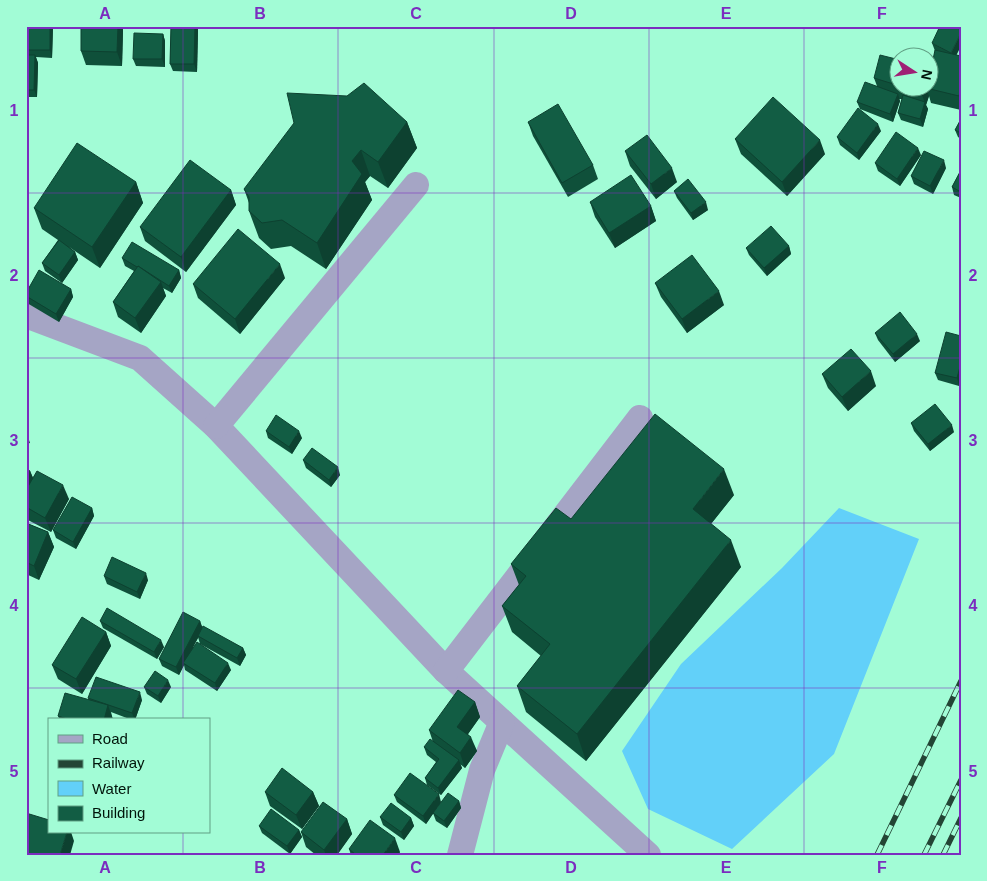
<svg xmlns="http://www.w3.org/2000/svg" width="987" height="881" viewBox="0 0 987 881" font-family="Arial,sans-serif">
	<rect width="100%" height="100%" fill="#a2fcd6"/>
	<path fill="#62d0f9" d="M839,508L919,539L834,754L732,849L648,809L622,751L681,664L782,568Z"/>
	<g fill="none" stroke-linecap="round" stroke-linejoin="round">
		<g stroke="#a5a5c5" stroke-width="26">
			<path d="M26,315L140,358L216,426L446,671L648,855"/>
			<path d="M216,426L416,185"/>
			<path d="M446,671L640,418"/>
			<path d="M460,855L482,770L502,722"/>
		</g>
		<g stroke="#234535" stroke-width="5.5">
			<g id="rail">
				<path d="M877,855L961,681"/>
				<path d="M924,855L961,780"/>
				<path d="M943,855L961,818"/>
			</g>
		</g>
		<use href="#rail" stroke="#a2fcd6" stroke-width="4" stroke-dasharray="11" stroke-linecap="butt"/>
	</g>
	<g fill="#0f503a">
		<path d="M26,26H53L52,58L36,57L38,63L37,97H26Z"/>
		<path d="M81,26H122L123,30L122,66L86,65L81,51Z"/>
		<path d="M171,26H197L198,30L197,72L173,71L170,64Z"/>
		<path d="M163,34L165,41V67L136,66L133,59Z"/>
		<path d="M932,43L956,55L961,56V110L931,103L929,96L926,105L928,109L923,127L901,120L898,113L902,99H899L900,101L893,122L860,109L857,102L877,86L874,78L900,60V88H930L935,51Z"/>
		<path d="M961,119V139L958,137L955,130Z"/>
		<path d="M407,122L417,148L388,188L370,176L365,182L372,200L326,269L291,246L271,249L259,238L249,211V203L244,189Z"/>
		<path d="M528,122L593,165L598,179L568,197L533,136Z"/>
		<path d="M881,131L859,160L840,145L837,137Z"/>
		<path d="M735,139L825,154L787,196L741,154Z"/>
		<path d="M625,151L677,182L656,199L630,166Z"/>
		<path d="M921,155L900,186L878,171L875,163Z"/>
		<path d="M946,168L933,194L914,184L911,176Z"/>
		<path d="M961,170V198L954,195L952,187Z"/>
		<path d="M136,182L143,203L100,268L69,247L75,252L78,260L62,283L45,271L42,263L58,240L42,229L34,208Z"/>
		<path d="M231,190L236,205L186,272L145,241L140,227Z"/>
		<path d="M674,191L708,210L693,220L677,198Z"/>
		<path d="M590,202L651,206L656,221L615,248L595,217Z"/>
		<path d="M789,246L791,254L767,276L749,255L746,248Z"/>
		<path d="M122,258L179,270L181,278L172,293L163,288L166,296L141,333L118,317L113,302L134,271L125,266Z"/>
		<path d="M285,278L240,334L198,298L193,284Z"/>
		<path d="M655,283L724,305L687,333L661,297Z"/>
		<path d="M71,289L73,297L59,322L27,303L26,300V293Z"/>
		<path d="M875,333L920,341L895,362L878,340Z"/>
		<path d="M961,336V381L959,386L938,380L935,373Z"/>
		<path d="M822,374L876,386L848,411L828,388Z"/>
		<path d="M911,423L954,432L930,451L914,431Z"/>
		<path d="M26,431L30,443L26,444Z"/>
		<path d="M266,431L302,438L292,454L268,438Z"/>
		<path d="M303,460L340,475L331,487L306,468Z"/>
		<path d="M26,469L30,471L33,478L69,499L51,532L26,519Z"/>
		<path d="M734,495L711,524L741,567L586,761L526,712L517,686L541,656L512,632L502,606L519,585L511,564L571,519Z"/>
		<path d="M92,508L94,516L76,549L56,538L53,530Z"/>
		<path d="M26,523L48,532L54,547L39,580L26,574Z"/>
		<path d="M104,576L148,580L140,599L107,584Z"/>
		<path d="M100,621L164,647L157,659L103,628Z"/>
		<path d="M200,621L202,628L243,648L246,655L240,666L200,644L198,637L193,647L231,670L217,691L185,670L184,665L179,675L162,666L159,659Z"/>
		<path d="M106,632L111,646L82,694L58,679L52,665Z"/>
		<path d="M144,687H171L161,703L147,694Z"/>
		<path d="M88,698L142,700L135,720H132L111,712L113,720H60L58,716L89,700Z"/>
		<path d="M475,702L480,717L468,734L477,751L465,768L460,764L462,768L441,795L427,785L425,778L436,762L427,755L424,747L433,742L429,730Z"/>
		<path d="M265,792H313L319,806L302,829L270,806Z"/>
		<path d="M394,795L441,802L426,824L397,802Z"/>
		<path d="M459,801L461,808L447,828L436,821L433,813Z"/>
		<path d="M380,817L411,818L414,826L404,840L383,825Z"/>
		<path d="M347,819L352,834L337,855H316L306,847L301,832Z"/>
		<path d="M259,826L299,830L302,837L290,854L262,833Z"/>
		<path d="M349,849L400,852L398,855H351Z"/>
	</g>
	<g fill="#0d4130">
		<path d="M50,26H53L52,58L50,50Z"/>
		<path d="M118,26H122L123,30L122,66L117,52Z"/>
		<path d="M195,26H197L198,30L197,72L194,64Z"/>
		<path d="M961,33V46L954,60L951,53Z"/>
		<path d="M163,34L165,41V67L162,59Z"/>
		<path d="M35,55L38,63L37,97L34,90Z"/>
		<path d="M961,87V102L959,96Z"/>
		<path d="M922,88H930H926L929,96L926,105L928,109L923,127L920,119L925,103L921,92Z"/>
		<path d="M898,94L900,101L893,122L890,114Z"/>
		<path d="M407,122L417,148L388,188L378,162Z"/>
		<path d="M878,124L881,131L859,160L857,153Z"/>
		<path d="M820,140L825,154L787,196L782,182Z"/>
		<path d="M918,148L921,155L900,186L897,179Z"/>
		<path d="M361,150L370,176L365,182L372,200L326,269L317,243L352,161Z"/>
		<path d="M944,160L946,168L933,194L930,186Z"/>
		<path d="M672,168L677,182L656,199L651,184Z"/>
		<path d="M136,182L143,203L100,268L92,247Z"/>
		<path d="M231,190L236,205L186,272L181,257Z"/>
		<path d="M706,202L708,210L693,220L691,213Z"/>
		<path d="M651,206L656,221L615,248L609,233Z"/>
		<path d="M789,246L791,254L767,276L764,268Z"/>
		<path d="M75,252L78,260L62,283L59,275Z"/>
		<path d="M280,264L285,278L240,334L235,319Z"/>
		<path d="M179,270L181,278L172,293L169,286Z"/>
		<path d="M161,282L166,296L141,333L135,318Z"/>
		<path d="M71,289L73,297L59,322L56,314Z"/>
		<path d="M719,291L724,305L687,333L682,319Z"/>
		<path d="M917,334L920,341L895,362L893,354Z"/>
		<path d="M961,363V381L959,386L957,378Z"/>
		<path d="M871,371L876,386L848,411L842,397Z"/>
		<path d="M952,425L954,432L930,451L928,444Z"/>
		<path d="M299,431L302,438L292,454L289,447Z"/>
		<path d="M338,467L340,475L331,487L329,480Z"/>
		<path d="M724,469L734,495L702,535L693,509Z"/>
		<path d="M30,471L33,478L26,491V478Z"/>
		<path d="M63,485L69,499L51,532L45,518Z"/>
		<path d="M92,508L94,516L76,549L73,542Z"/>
		<path d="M48,532L54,547L39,580L34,566Z"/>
		<path d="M731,540L741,567L586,761L577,734Z"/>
		<path d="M146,573L148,580L140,599L137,592Z"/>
		<path d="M200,621L203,629L184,664L183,663L184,665L179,675L176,667Z"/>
		<path d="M106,632L111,646L82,694L76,679Z"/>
		<path d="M161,640L164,647L157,659L154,652Z"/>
		<path d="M243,648L246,655L240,666L237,658Z"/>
		<path d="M228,663L231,670L217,691L215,683Z"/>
		<path d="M168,680L171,687L161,703L158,696Z"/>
		<path d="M140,692L142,700L135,720L132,713Z"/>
		<path d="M475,702L480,717L463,741L457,727Z"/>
		<path d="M108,705L113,720H104Z"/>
		<path d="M471,737L477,751L465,768L460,753Z"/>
		<path d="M459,760L462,768L441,795L438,788Z"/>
		<path d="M313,792L319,806L302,829L296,815Z"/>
		<path d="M439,794L441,802L426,824L423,816Z"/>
		<path d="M459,801L461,808L447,828L444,821Z"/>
		<path d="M411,818L414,826L404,840L401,832Z"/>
		<path d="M347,819L352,834L337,855H326L324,850Z"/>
		<path d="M299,830L302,837L290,854L287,846Z"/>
		<path d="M67,832H71L74,841L70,855H60Z"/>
		<path d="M395,838L400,852L398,855H383Z"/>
	</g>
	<g fill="#125d44" stroke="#0d4130">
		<rect x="26" y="26" width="24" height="24"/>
		<path d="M81,26H118L117,52L81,51Z"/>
		<path d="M171,26H195L194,64H170Z"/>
		<path d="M940,26H961V33L951,53L932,43Z"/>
		<path d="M134,33L163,34L162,59H133Z"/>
		<path d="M935,50L961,56V87L959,96L926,88H930V74Z"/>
		<path d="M26,55H35L34,90H26Z"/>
		<path d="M880,55L900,60V86L874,78Z"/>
		<path d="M865,82L898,94L890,114L857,102Z"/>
		<path d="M364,83L407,122L378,162L361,150L352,161L362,174L317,243L282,220L262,223L249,211V197L244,189L294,123L287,93L347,96Z"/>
		<path d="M906,88H922L921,92Z"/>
		<path d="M903,95L925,102L920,119L898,113Z"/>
		<path d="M773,97L820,140L782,182L735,139Z"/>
		<path d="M558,104L593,165L562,183L528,122Z"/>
		<path d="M858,108L878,124L857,153L837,137Z"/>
		<path d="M961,119V133L955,130Z"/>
		<path d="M896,132L918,148L897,179L875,163Z"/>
		<path d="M647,135L672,168L651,184L625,151Z"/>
		<path d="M77,143L136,182L92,247L34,208Z"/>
		<path d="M924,151L944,160L930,186L911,176Z"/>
		<path d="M190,160L231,190L181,257L140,227Z"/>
		<path d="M961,170V192L952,187Z"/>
		<path d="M631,175L651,206L609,233L590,202Z"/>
		<path d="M688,179L706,202L691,213L674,191Z"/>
		<path d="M771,226L789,246L764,268L746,248Z"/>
		<path d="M238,229L280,264L235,319L193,284Z"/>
		<path d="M59,240L75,252L59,275L42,263Z"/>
		<path d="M132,242L179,270L169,286L138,266L137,267L122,258Z"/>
		<path d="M692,255L719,291L682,319L655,283Z"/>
		<path d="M138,266L161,282L135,318L113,302Z"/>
		<path d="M39,270L71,289L56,314L26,296V293Z"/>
		<path d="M900,312L917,334L893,354L875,333Z"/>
		<path d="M946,332L961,336V363L957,378L935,373Z"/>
		<path d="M851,349L871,371L842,397L822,374Z"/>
		<path d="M935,404L952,425L928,444L911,423Z"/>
		<path d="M655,414L724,469L693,509L731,540L577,734L517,686L550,644L502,606L526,576L511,564L556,508L571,519Z"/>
		<path d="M276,415L299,431L289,447L266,431Z"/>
		<path d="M312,448L338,467L329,480L303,460Z"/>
		<path d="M26,469L30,471L26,478Z"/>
		<path d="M37,471L63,485L45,518L26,507V490Z"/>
		<path d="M72,497L92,508L73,542L53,530Z"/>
		<path d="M26,523L48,532L34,566L26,562Z"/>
		<path d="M112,557L146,573L137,592L104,576Z"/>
		<path d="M107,608L161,640L154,652L100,621Z"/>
		<path d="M183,612L200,621L176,667L159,659Z"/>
		<path d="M82,617L106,632L76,679L52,665Z"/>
		<path d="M203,626L243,648L237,658L198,636Z"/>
		<path d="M197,642L228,663L215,683L183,663Z"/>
		<path d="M155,671L168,680L158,696L144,687Z"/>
		<path d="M96,677L140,692L132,713L88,698Z"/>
		<path d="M458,690L475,702L457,727L471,737L460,753L429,730Z"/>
		<path d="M65,693L108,705L104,720H70L58,716Z"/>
		<path d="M430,739L459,760L438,788L425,778L439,759L424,747Z"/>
		<path d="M282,768L313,792L296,815L265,792Z"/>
		<path d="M410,773L439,794L423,816L394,795Z"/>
		<path d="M448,793L459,801L444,821L433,813Z"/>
		<path d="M323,802L347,819L324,850L301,832Z"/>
		<path d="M391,803L411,818L401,832L380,817Z"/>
		<path d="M271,809L299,830L287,846L259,826Z"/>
		<path d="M26,813L49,820V832H67L60,855H26Z"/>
		<path d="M370,820L395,838L383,855H356L349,849Z"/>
	</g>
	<path fill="none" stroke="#7b2cbf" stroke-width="1" stroke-opacity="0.55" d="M183,26V720M338,26V855M494,26V855M649,26V855M804,26V855M26,193H961M26,358H961M26,523H961M26,688H961M183,832V855"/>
	<rect width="987" height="881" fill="none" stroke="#a2fcd6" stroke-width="55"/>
	<rect x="48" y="718" width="162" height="115" fill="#a2fcd6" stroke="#619f84"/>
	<rect x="58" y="735" width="25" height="8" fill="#a5a5c5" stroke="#619f84"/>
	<text x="92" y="744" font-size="15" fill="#00140a">Road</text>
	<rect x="58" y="760" width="25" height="8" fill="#234535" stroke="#619f84"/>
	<text x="92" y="768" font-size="15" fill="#00140a">Railway</text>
	<rect x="58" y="781" width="25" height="15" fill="#62d0f9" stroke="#619f84"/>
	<text x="92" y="794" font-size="15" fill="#00140a">Water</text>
	<rect x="58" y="806" width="25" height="15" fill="#125d44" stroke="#619f84"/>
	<text x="92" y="818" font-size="15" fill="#00140a">Building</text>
	<g transform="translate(914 72) rotate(102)"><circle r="24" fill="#a2fcd6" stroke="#619f84"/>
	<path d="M0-4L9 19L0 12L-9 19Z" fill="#9f2075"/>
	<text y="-8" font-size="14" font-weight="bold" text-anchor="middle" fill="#00140a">N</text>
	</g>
	<rect x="28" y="28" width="932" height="826" fill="none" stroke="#7b2cbf" stroke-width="2"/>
	<g font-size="16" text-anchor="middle" font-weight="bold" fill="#7b2cbf">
		<text x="105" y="19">A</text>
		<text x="260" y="19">B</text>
		<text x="416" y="19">C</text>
		<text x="571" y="19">D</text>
		<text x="726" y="19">E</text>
		<text x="882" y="19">F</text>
		<text x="14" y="116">1</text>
		<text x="973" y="116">1</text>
		<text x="14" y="281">2</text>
		<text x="973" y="281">2</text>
		<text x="14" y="446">3</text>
		<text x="973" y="446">3</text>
		<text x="14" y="611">4</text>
		<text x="973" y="611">4</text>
		<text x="14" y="777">5</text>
		<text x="973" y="777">5</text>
		<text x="105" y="873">A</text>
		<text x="260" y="873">B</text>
		<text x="416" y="873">C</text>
		<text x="571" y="873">D</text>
		<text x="726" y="873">E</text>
		<text x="882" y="873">F</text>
	</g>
</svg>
